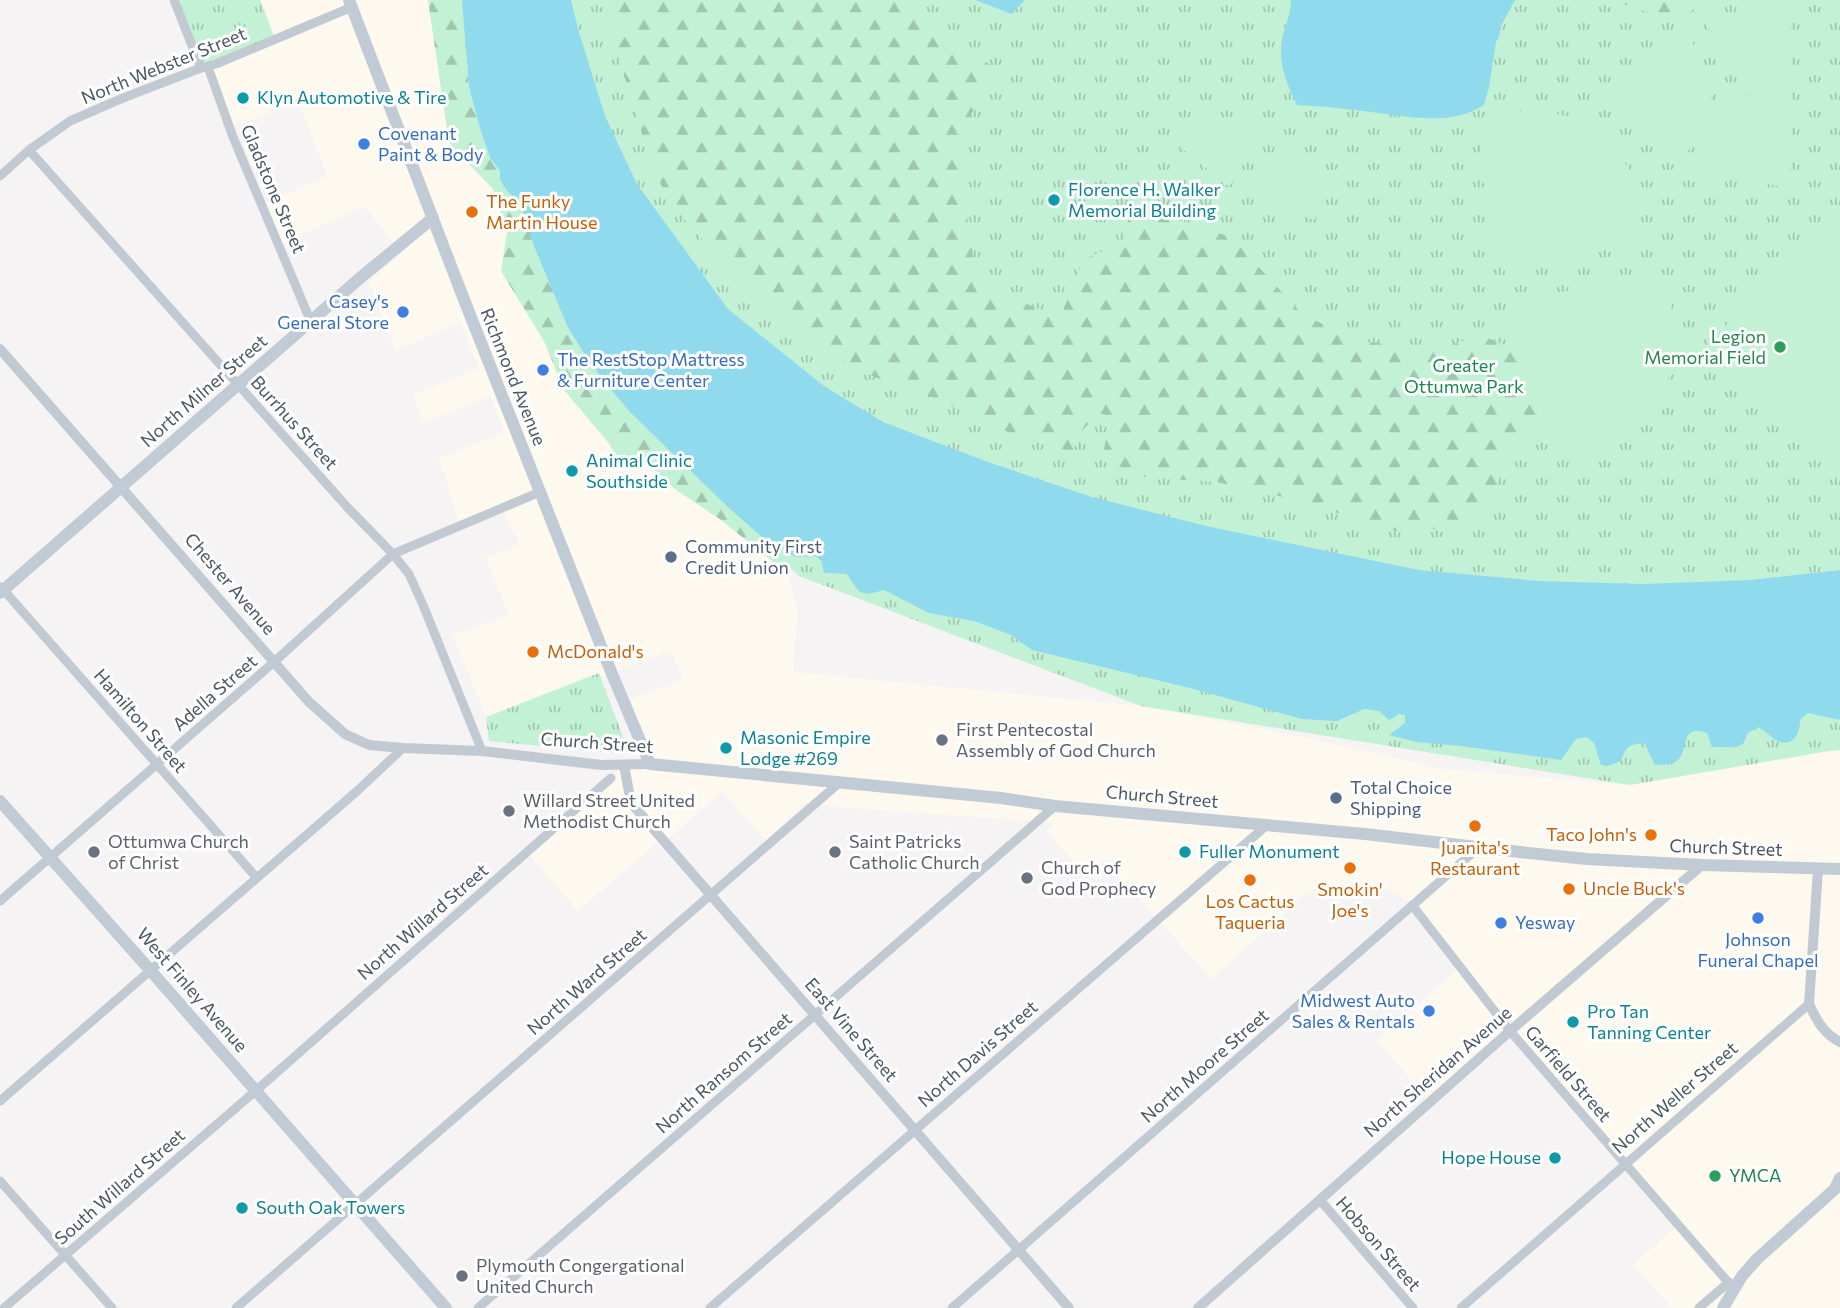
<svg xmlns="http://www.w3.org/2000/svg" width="1840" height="1308" viewBox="0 0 1840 1308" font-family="Commissioner,sans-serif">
	<defs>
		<pattern id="grass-tufts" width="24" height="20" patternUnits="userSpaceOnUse" patternTransform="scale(1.75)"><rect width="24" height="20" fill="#c3f1d5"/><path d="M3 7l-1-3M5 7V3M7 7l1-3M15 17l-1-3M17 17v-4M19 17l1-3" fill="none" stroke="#a0c6b0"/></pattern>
		<pattern id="forest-firs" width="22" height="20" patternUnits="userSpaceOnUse" patternTransform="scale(1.75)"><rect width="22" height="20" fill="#c3f1d5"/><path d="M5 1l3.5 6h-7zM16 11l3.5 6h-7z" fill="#a0c6b0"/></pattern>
	</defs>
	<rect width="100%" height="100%" fill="#f5f3f3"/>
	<path fill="#fdf9ef" d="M260,0H428L449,143L493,189L507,233L501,271L544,341L564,390L608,443L617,457L649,465L675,489L721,520L787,573L798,608L793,672L1140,706L1293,735L1444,769L1630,785L1829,751L1840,750V1308H1672L1633,1265L1678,1225L1510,1032L1430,1102L1377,1040L1460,967L1412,905L1399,895L1384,888L1376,887L1308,892L1211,979L1106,861L1075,864L1047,831L1054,823L838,807L806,803L766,840L722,792L665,842L662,839L578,911L527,852L624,765L650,764L624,704L636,697L683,679L671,651L600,678L598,673L486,717L453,635L509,615L486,558L519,544L502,508L459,526L445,475L438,459L504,432L490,396L424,423L413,394L479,368L460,322L396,351L369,282L402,253L364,206L279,246L262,205L327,176L299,102L230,128L208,67L274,33Z"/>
	<g fill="url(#grass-tufts)">
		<path d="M174,0H260L275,39L201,68Z"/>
		<path d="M444,0H1840V750L1829,751L1630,785L1141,706L799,576L626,425Z"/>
		<path d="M599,673L622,734L624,740L618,750L612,753L489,741L486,717Z"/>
	</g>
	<g fill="url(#forest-firs)">
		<path d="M428,0H462L469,87L481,132L490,158L500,171V180L507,191L520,203L535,247L568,328L589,361L608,386L630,412L730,509L761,536L795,557L787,573L721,520L675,489L650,465L617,457L608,442L564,390L544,341L501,271L507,233L493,189L449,143Z"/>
		<path d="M606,0H897L945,39L998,69L980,98L956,142L977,283L1060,318L1083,260L1124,241L1131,205L1231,237L1304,316L1367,342L1440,349L1480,335L1513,348L1525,386L1542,424L1504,453L1497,482L1485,503L1466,524L1444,519L1440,532L1423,524L1417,535L1400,532L1319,507L1268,493L1217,482L1154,478L1118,473L1103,455L1110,416L1098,413L1079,434L1077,444L1071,452L1008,432L905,385L882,380L857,369L816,344L733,274L684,219L661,185L646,152L636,107L624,76L607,15Z"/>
		<path d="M1600,0H1704C1678,27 1664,17 1633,7C1623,3 1611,2 1600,0Z"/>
	</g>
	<g fill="#c3f1d5">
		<path d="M1782,1L1790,9L1791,85C1782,86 1771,87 1762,85C1730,78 1714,50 1707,20Z"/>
		<path d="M1686,35C1725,81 1715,124 1675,166L1613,100L1615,88Z"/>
		<path d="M1791,86L1790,180L1782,187L1693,169C1702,108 1733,92 1791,86Z"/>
		<path d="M1530,110C1547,112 1563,114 1579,120C1588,124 1598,132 1606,139C1635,168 1643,199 1641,239L1509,274L1492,261L1478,126C1494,115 1512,112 1530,110Z"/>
		<path d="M1228,117L1241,119L1263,131L1231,184L1226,185L1179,146C1191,126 1206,120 1228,117Z"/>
		<path d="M1278,140C1312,156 1328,183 1315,220L1257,203L1254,197Z"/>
		<path d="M1838,221L1840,222V460C1798,430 1756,399 1720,361V333L1754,291Z"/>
		<path d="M1661,272L1675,320L1673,357L1665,391L1644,417L1621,439L1597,450L1557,458L1525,386L1503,316L1513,302Z"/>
	</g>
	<g fill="#90daee">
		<path d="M462,0H571L578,29L605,116L637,184L728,309L824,386L883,422L988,462L1092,497L1206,526L1419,570L1539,581L1643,584L1750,580L1840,570V720L1808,713L1800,720C1800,732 1794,748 1778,741C1771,738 1766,731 1758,727L1748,733L1743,744L1736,747H1712L1707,733C1680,723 1689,749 1678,760C1673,765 1662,764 1655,765L1645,744C1630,743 1625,747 1621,761L1608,766L1601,765L1594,743L1587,737L1576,739L1561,760L1461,746L1417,742L1389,735L1405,723V715L1399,714L1389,720L1379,711L1364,709L1337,721L1302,719L1190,688L1032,650L1011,635L974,621L929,613L884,590C859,597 861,595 847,574L825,573L823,570L822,562L816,556L795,557L761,536L730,509L630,412L608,386L589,361L568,328L534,246L520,203L507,191L500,180V171L490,158L481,132L469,87Z"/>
		<path d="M975,0H1025L1012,14Z"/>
		<path d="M1291,0H1515L1501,26L1499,37L1496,42L1489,87L1484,105C1449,128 1401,115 1362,111C1340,108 1319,106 1297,105C1287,84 1278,64 1282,39C1285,26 1291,14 1291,0Z"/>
	</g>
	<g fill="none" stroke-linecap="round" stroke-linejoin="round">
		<g stroke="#c1cad2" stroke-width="9">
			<path d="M174,0L201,68"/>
			<path d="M208,67L233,137L311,322"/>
			<path d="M29,150L348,508L393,554L409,574L423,605L482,751"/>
			<path d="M0,176L29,150L70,121L123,98L201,68L216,64L352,7"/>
			<path d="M1,587L256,877"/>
			<path d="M0,901L274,662L393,554L540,492"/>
			<path d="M1412,905L1510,1031L1734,1289"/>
			<path d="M0,1101L356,792L403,748"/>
			<path d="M0,1181L112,1308"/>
			<path d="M1320,1200L1413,1308"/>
			<path d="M4,1308L267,1081L611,778"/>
			<path d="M236,1308L839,783"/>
			<path d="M478,1308L1055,806"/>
			<path d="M710,1308L1267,825"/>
			<path d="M952,1308L1478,848"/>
			<path d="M1461,1308L1809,1004"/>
			<path d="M1699,1308L1729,1282"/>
		</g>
		<g stroke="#c1cad2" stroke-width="10">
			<path d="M0,349L309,702L345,734L369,745L403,748L482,751L601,765L650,764"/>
			<path d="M624,765L631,803L1069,1308"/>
			<path d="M1818,869L1809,1004C1817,1021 1823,1033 1840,1042"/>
			<path d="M1198,1308L1510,1031L1702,865"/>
		</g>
		<g stroke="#c1cbd6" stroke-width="12">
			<path d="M349,0L461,292L612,674L650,764L1001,798L1055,806L1365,834L1520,852L1587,859L1702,865L1840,869"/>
			<path d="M0,593L360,278L433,218"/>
			<path d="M0,801L150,970L446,1308"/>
			<path d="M1723,1308L1742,1276L1757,1259L1835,1189L1840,1178"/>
		</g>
	</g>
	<g fill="#0f9aa8" stroke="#fff" stroke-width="2.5">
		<circle cx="243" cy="98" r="7"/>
		<circle cx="1054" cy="200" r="7"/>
		<circle cx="572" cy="471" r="7"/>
		<circle cx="726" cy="748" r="7"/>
		<circle cx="1185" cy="852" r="7"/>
		<circle cx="1573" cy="1022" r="7"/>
		<circle cx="1555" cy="1158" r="7"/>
		<circle cx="242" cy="1208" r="7"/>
	</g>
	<g fill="#3f7fe0" stroke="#fff" stroke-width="2.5">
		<circle cx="364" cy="144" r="7"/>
		<circle cx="403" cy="312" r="7"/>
		<circle cx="543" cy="370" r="7"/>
		<circle cx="1758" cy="918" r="7"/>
		<circle cx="1501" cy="923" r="7"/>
		<circle cx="1429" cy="1011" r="7"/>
	</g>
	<g fill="#e8710a" stroke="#fff" stroke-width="2.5">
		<circle cx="472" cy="212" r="7"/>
		<circle cx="533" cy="652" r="7"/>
		<circle cx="1475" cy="826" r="7"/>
		<circle cx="1651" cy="835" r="7"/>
		<circle cx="1350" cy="868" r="7"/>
		<circle cx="1250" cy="880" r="7"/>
		<circle cx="1569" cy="889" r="7"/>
	</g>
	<g fill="#2e9e5b" stroke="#fff" stroke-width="2.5">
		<circle cx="1780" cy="347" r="7"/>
		<circle cx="1715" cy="1176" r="7"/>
	</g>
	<g fill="#5c6f8a" stroke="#fff" stroke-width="2.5">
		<circle cx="671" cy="557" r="7"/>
		<circle cx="1336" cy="798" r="7"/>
	</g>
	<g fill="#6b7280" stroke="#fff" stroke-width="2.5">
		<circle cx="942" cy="740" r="7"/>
		<circle cx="509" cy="811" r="7"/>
		<circle cx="94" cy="852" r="7"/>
		<circle cx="835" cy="852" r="7"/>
		<circle cx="1027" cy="878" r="7"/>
		<circle cx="462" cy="1276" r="7"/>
	</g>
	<g text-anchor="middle" stroke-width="6" stroke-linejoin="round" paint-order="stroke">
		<g font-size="18" fill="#4a5661" stroke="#fff">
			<text transform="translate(164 66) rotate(-22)" y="6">North Webster Street</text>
			<text transform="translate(273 189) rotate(67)" y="6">Gladstone Street</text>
			<text transform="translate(513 377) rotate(68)" y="6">Richmond Avenue</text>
			<text transform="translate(204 391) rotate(-41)" y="6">North Milner Street</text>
			<text transform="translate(294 423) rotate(48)" y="6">Burrhus Street</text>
			<text transform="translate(230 584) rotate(49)" y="6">Chester Avenue</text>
			<text transform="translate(215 693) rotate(-41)" y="6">Adella Street</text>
			<text transform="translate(140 721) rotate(49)" y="6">Hamilton Street</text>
			<text transform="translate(597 743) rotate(4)" y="6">Church Street</text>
			<text transform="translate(1162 797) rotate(5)" y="6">Church Street</text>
			<text transform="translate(1726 848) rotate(2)" y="6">Church Street</text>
			<text transform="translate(423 922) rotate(-41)" y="6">North Willard Street</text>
			<text transform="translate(587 982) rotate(-41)" y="6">North Ward Street</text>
			<text transform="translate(192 990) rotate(49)" y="6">West Finley Avenue</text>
			<text transform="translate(851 1030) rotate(49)" y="6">East Vine Street</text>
			<text transform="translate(978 1054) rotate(-41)" y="6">North Davis Street</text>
			<text transform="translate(1205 1066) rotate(-41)" y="6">North Moore Street</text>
			<text transform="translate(1438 1072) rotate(-41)" y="6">North Sheridan Avenue</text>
			<text transform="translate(724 1073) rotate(-41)" y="6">North Ransom Street</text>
			<text transform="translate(1568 1074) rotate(49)" y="6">Garfield Street</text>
			<text transform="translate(1675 1098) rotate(-41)" y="6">North Weller Street</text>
			<text transform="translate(120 1187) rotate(-41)" y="6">South Willard Street</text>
			<text transform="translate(1378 1244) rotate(49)" y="6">Hobson Street</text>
		</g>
		<g font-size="18" fill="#0d838f" stroke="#fff" text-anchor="start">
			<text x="257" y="104">Klyn Automotive &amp; Tire</text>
			<text x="1068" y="196">Florence H. Walker<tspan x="1068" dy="21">Memorial Building</tspan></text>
			<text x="586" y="467">Animal Clinic<tspan x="586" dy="21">Southside</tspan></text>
			<text x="740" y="744">Masonic Empire<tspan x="740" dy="21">Lodge #269</tspan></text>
			<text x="1199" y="858">Fuller Monument</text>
			<text x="1587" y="1018">Pro Tan<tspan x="1587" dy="21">Tanning Center</tspan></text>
			<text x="1541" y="1164" text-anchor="end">Hope House</text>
			<text x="256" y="1214">South Oak Towers</text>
		</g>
		<g font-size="18" fill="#366cbe" stroke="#fff" text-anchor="start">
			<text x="378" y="140">Covenant<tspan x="378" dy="21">Paint &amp; Body</tspan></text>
			<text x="389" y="308" text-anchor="end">Casey's<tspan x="389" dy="21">General Store</tspan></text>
			<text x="557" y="366">The RestStop Mattress<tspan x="557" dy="21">&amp; Furniture Center</tspan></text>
			<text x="1515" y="929">Yesway</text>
			<text x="1758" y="946" text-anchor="middle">Johnson<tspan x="1758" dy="21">Funeral Chapel</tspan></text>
			<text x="1415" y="1007" text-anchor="end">Midwest Auto<tspan x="1415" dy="21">Sales &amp; Rentals</tspan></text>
		</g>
		<g font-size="18" fill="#c56008" stroke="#fff" text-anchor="start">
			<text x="486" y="208">The Funky<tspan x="486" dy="21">Martin House</tspan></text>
			<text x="547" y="658">McDonald's</text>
			<text x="1637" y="841" text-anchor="end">Taco John's</text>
			<text x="1475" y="854" text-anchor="middle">Juanita's<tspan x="1475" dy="21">Restaurant</tspan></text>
			<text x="1583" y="895">Uncle Buck's</text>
			<text x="1350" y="896" text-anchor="middle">Smokin'<tspan x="1350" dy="21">Joe's</tspan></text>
			<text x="1250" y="908" text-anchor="middle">Los Cactus<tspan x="1250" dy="21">Taqueria</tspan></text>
		</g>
		<g font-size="18" fill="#27864d" stroke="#fff" text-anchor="end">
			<text x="1766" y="343">Legion<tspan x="1766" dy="21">Memorial Field</tspan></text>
			<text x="1729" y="1182" text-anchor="start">YMCA</text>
		</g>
		<g font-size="18" fill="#17864f" stroke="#fff">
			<text x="1464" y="372">Greater<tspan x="1464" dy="21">Ottumwa Park</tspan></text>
		</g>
		<g font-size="18" fill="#4e5e75" stroke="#fff" text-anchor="start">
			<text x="685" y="553">Community First<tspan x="685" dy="21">Credit Union</tspan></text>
			<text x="1350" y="794">Total Choice<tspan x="1350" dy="21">Shipping</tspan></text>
		</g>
		<g font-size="18" fill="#5b616d" stroke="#fff" text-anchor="start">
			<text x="956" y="736">First Pentecostal<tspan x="956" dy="21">Assembly of God Church</tspan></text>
			<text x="523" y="807">Willard Street United<tspan x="523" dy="21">Methodist Church</tspan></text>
			<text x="108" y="848">Ottumwa Church<tspan x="108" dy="21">of Christ</tspan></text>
			<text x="849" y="848">Saint Patricks<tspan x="849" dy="21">Catholic Church</tspan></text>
			<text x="1041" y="874">Church of<tspan x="1041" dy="21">God Prophecy</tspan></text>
			<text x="476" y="1272">Plymouth Congergational<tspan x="476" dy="21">United Church</tspan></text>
		</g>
	</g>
</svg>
